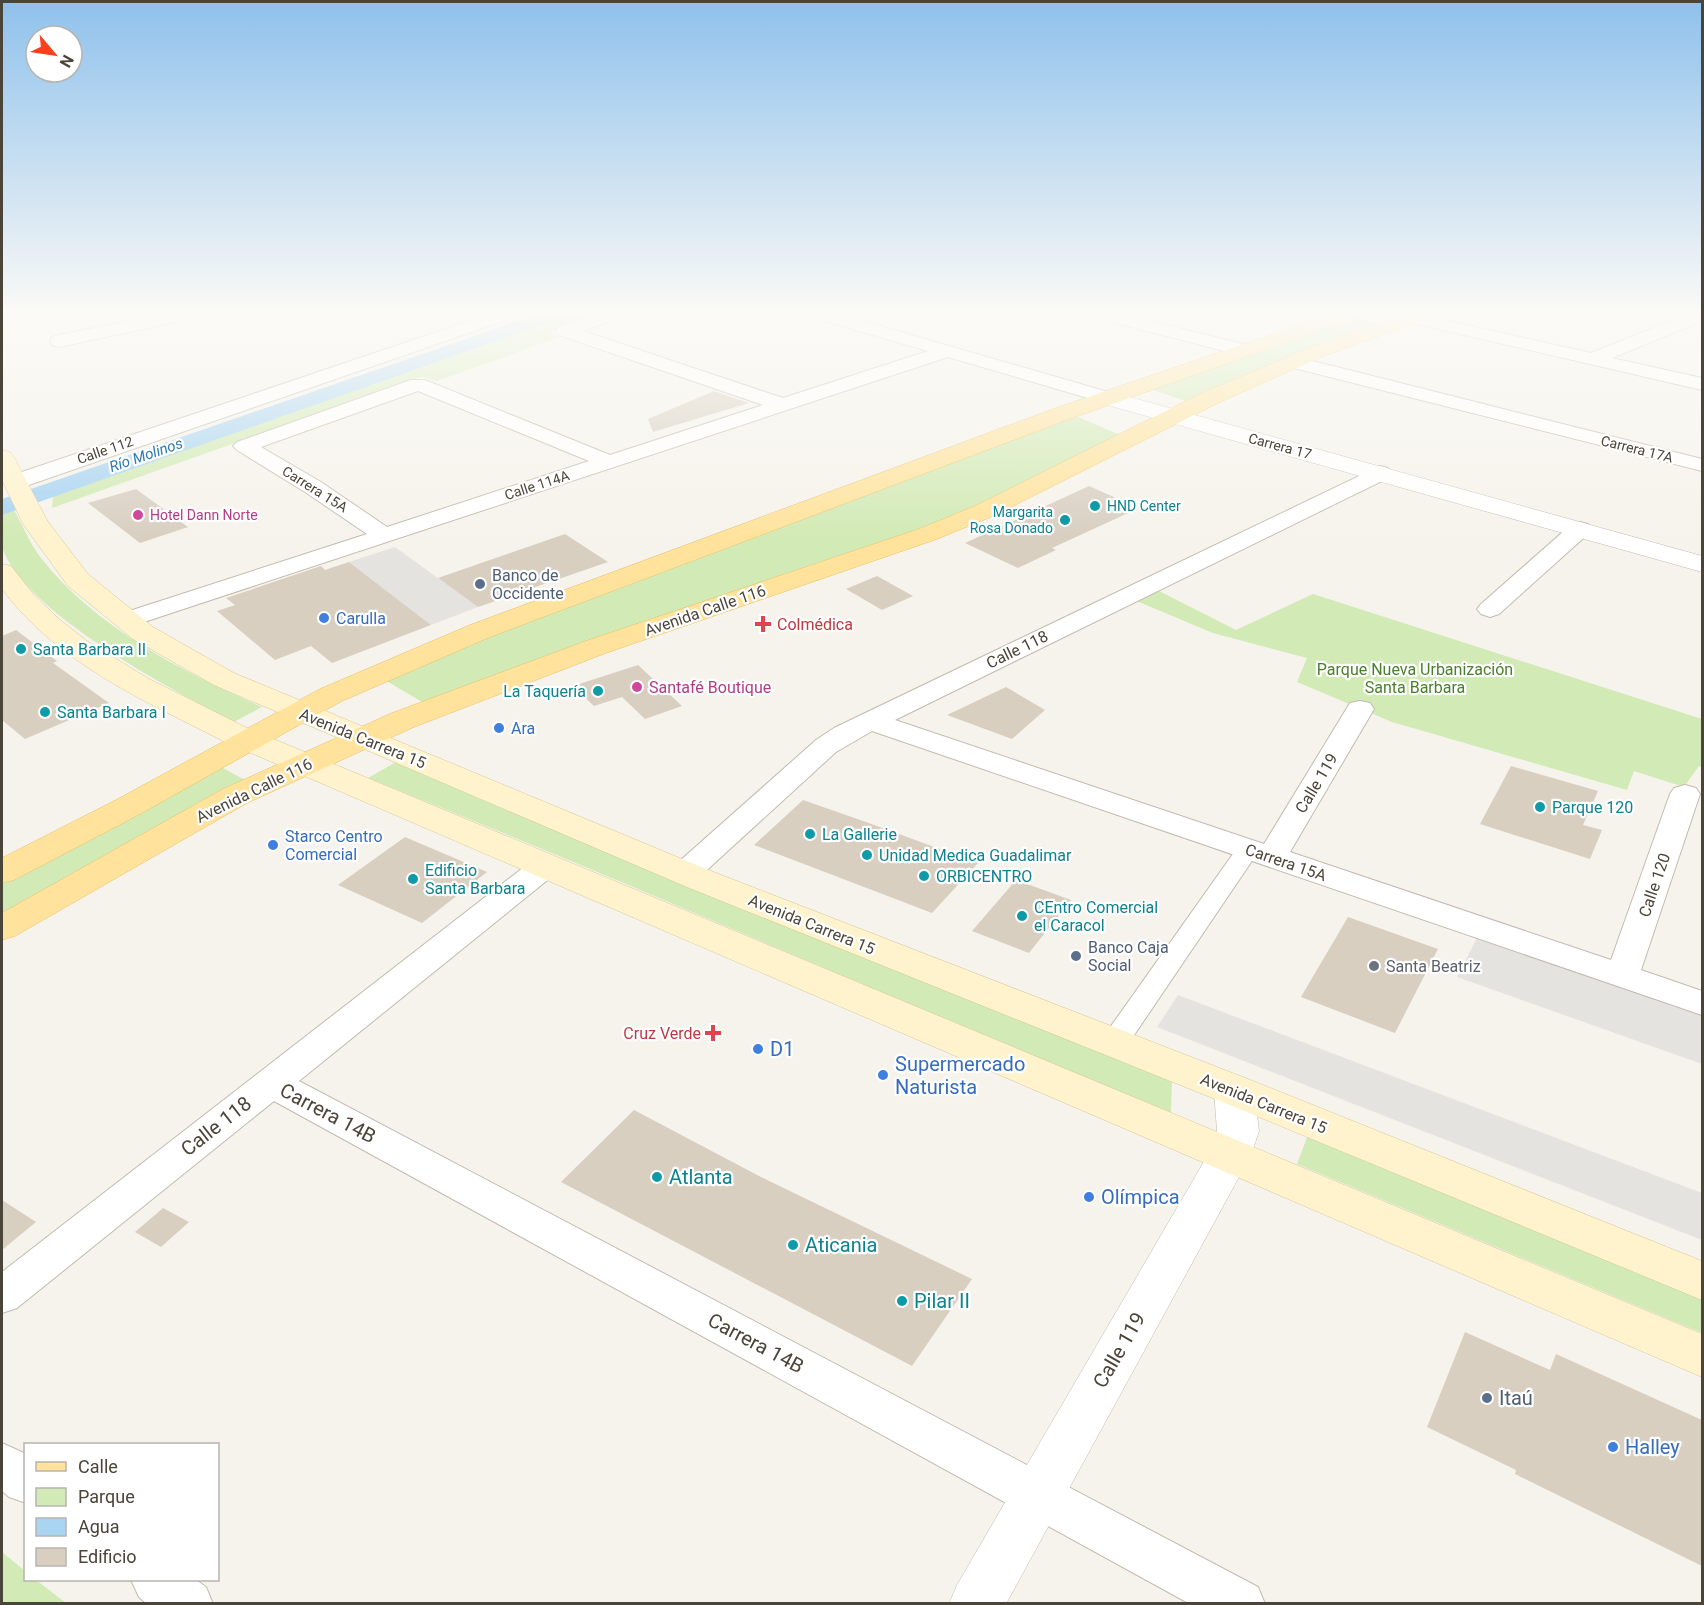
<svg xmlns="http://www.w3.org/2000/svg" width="1704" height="1605" viewBox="0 0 1704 1605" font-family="Roboto,sans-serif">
	<rect width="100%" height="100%" fill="#f6f3ec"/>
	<g fill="#d2eab5">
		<path d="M570,315H599L549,332L560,337L437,381L421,377L52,508L53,496Z"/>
		<path d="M1352,316L1380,324L1188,402L1148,388Z"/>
		<path d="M1076,416L1120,435L969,510L849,555L424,703L383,679L492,633Z"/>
		<path d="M14,510C23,526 30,544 41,558C97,629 182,671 262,707L234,722C174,691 23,612 2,547C0,538 2,524 2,515Z"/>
		<path d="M1157,590L1236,630L1313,594L1702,719V767L1699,766L1684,787L1634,771L1627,790L1392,722L1297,682L1307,658L1213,633L1134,600Z"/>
		<path d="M396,762L1172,1077L1171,1113C903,1003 637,886 368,778Z"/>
		<path d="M219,766L247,781L2,917V882Z"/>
		<path d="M1309,1132L1702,1296V1333L1297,1164Z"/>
		<path d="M2,1552L25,1571L26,1580H36L66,1603H2Z"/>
	</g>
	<g fill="#e5e3e0">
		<path d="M395,547L478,607L431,625L349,562Z"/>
		<path d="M1477,938L1702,1015V1064L1457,977Z"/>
		<path d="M1178,995L1702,1193V1240L1157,1027Z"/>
	</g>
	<path fill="#a9d4f2" d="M535,315H570L2,515V499Z"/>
	<g fill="#d8cfc1">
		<path d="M714,391L749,403L653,432L648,419Z"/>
		<path d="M1089,486L1139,508L1052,548L1056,550L1018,568L965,543Z"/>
		<path d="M136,489L188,527L140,543L88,503Z"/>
		<path d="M565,534L608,562L478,607L438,578Z"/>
		<path d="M349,562L431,625L332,663L311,646L275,660L217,611L235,605L226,598L321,566L325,570Z"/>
		<path d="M877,576L913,596L882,610L846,589Z"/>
		<path d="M16,630L57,661L53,663L109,703L25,739L2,720V636Z"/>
		<path d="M638,665L682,706L645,719L622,697L594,706L573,686Z"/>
		<path d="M1006,687L1045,710L1012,739L947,715Z"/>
		<path d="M1511,766L1598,791L1583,825L1602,830L1590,859L1480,824Z"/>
		<path d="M803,800L866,822L978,863L932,913L754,845Z"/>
		<path d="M405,837L487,872L422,923L338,885Z"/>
		<path d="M1016,880L1071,900L1029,953L972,931Z"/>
		<path d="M1348,917L1438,949L1395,1033L1301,997Z"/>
		<path d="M634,1110L759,1176L972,1279L912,1366L561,1182Z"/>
		<path d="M2,1200L36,1222L2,1250Z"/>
		<path d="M163,1208L189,1222L161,1247L135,1232Z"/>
		<path d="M1465,1332L1550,1370L1556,1354L1702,1420V1566L1515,1474L1516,1470L1427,1427Z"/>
	</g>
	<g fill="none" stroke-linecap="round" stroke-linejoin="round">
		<g stroke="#c2bbae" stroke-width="2">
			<path id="pedestrian" d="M1248,842L1256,844L1260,849L1124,1050L1114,1053L1104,1050L1100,1043L1104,1036L1240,844Z"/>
		</g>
		<g stroke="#c2bbae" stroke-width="2">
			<g id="minor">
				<path d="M160,315H193L190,319L184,320L59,347L52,345L50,341L52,337L59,335Z"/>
				<path d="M487,315H512L509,319L23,487L15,489L7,487L4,482L7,477Z"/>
				<path d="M594,315H619L616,319L583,331L783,398L928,351L818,319L815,315H842L1115,394L1118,398L1115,402L1108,404L948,357L135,625L126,628L117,625L113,620L117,615L367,534L305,492L237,450L233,446L237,442L411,380H425L610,455L763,405L559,335L556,331L559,327ZM418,391L589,461L387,527L321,482L261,447Z"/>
				<path d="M1097,315H1126L1251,346L1253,350L1251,354L1244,356L1100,319Z"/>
				<path d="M1391,315H1422L1591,353L1686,315H1702V321L1612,358L1702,378V390L1400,320L1394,319Z"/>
				<path d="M1293,356L1702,459V471L1286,366L1284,362L1286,358Z"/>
				<path d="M1380,466L1388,468L1391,473L1388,478L895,720L1264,844L1350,703L1360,701L1370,703L1374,709L1290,852L1611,960L1670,794L1674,788L1685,785L1696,788L1700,794L1641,970L1702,991V1015L872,731L836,752L696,880L685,883L674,880L669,873L674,866L816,740L834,728Z"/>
				<path d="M1580,522L1588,524L1592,529L1588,534L1499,614L1490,617L1481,614L1477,609L1481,604L1572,524Z"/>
				<path d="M544,857L555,860L560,867L555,874L299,1081L1258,1587L1265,1604H1190L274,1101L17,1308L2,1313V1272L533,860Z"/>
				<path d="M2,1443L26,1454V1503L9,1497L2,1491Z"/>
				<path d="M131,1580H196L206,1587L213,1604H147L139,1597Z"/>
			</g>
		</g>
		<g stroke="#c2bbae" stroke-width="1">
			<g id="tertiary">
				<path d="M1108,391L1702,556V572L1100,403L1097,398L1100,393Z"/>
				<path d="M1234,1075L1248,1079L1254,1090L1259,1131L1251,1155L1006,1604H949L957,1585L1209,1153L1217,1131L1214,1090L1220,1079Z"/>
			</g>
		</g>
		<g stroke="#d6c79b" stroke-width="1">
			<g id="secondary">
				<path d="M2,450L10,452L14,457L48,522L88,574L153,627L234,673L711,871L1248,1079L1702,1261V1300L1220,1101L687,887L214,685L133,639L68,586L23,524L2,480Z"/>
				<path d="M2,564L11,566L33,594L59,619L87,641L149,679L245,727L1702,1334V1377L223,741C143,700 57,663 2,589Z"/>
			</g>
		</g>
		<g stroke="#e6c16a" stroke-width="1">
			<g id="primary">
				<path d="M1329,315H1357L1354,319L1072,418L490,637L342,701L140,814L14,880L2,883V858L116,800L320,689L470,625L1056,408Z"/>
				<path d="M1403,315H1430L1427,319L1321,357L1218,403L993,516L937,539L606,653L414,727L247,803L15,936L2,940V913L223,789L392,713L586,641L919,529L975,506L1202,393L1307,349Z"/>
			</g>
		</g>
		<use href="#pedestrian" fill="#fff" fill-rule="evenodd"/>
		<use href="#minor" fill="#fff" fill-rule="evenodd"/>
		<use href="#tertiary" fill="#fff" fill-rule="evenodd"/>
		<use href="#secondary" fill="#fff3cd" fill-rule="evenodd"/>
		<use href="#primary" fill="#ffe39c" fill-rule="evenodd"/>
	</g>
	<linearGradient id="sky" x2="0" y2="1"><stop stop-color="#8fc1ec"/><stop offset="0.58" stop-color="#fbfaf6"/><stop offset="1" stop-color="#fbfaf6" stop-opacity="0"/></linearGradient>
	<rect width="1704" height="539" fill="url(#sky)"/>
	<g fill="#0f9aa8" stroke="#fff" stroke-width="2">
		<circle cx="1095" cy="506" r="6"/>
		<circle cx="1065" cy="520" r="6"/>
		<circle cx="21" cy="649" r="6"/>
		<circle cx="598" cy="691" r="6"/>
		<circle cx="45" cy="712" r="6"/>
		<circle cx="1540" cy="807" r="6"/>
		<circle cx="810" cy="834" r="6"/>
		<circle cx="867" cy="855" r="6"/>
		<circle cx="924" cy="876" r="6"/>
		<circle cx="413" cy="879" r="6"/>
		<circle cx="1022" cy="916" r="6"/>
		<circle cx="657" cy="1177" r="6"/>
		<circle cx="793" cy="1245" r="6"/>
		<circle cx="902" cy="1301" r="6"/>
	</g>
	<g fill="#d1479c" stroke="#fff" stroke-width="2">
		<circle cx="138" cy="515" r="6"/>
		<circle cx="637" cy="687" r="6"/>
	</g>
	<g fill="#5c6f8a" stroke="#fff" stroke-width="2">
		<circle cx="480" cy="584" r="6"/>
		<circle cx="1076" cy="956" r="6"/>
		<circle cx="1487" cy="1398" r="6"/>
	</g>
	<g fill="#3f7fe0" stroke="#fff" stroke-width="2">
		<circle cx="324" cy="618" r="6"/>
		<circle cx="499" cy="728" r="6"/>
		<circle cx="273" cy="845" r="6"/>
		<circle cx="758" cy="1049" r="6"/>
		<circle cx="883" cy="1075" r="6"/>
		<circle cx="1089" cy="1197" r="6"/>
		<circle cx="1613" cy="1447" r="6"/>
	</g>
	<g fill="#e0444e" stroke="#fff" stroke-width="2">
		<path d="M760 615h6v6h6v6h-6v6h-6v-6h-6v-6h6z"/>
		<path d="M710 1024h6v6h6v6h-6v6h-6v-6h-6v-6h6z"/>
	</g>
	<circle fill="#6b7280" stroke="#fff" stroke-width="2" cx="1374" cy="966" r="6"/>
	<g text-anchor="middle" stroke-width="4.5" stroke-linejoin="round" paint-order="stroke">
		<g font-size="14" fill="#4b4439" stroke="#fff">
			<text transform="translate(1280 446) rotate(15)" y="5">Carrera 17</text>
			<text transform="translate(1637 449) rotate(14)" y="5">Carrera 17A</text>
			<text transform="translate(105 450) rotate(-19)" y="5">Calle 112</text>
			<text transform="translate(537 485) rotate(-18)" y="5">Calle 114A</text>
			<text transform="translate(315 489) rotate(32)" y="5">Carrera 15A</text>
		</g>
		<g font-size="14" fill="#0d838f" stroke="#fff" text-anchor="start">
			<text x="1107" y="511">HND Center</text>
			<text x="1053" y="517" text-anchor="end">Margarita<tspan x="1053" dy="16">Rosa Donado</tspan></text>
		</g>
		<g font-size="14" fill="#b23c85" stroke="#fff" text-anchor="start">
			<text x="150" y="520">Hotel Dann Norte</text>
		</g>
		<g font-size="15" font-style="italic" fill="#2e7ab2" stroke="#fff">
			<text transform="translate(146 455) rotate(-19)" y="5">Río Molinos</text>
		</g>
		<g font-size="16" fill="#4e5e75" stroke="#fff" text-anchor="start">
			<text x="492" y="581">Banco de<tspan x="492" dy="18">Occidente</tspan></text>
			<text x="1088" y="953">Banco Caja<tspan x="1088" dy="18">Social</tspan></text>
		</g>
		<g font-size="16" fill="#4b4439" stroke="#fff">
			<text transform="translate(705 610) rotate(-19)" y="6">Avenida Calle 116</text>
			<text transform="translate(1017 649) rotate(-26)" y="6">Calle 118</text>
			<text transform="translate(363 738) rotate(22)" y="6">Avenida Carrera 15</text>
			<text transform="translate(1316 783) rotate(-59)" y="6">Calle 119</text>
			<text transform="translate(254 790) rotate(-26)" y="6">Avenida Calle 116</text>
			<text transform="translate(1286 862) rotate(19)" y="6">Carrera 15A</text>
			<text transform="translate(1654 885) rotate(-71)" y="6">Calle 120</text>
			<text transform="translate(812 924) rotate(22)" y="6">Avenida Carrera 15</text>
			<text transform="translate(1264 1103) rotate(22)" y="6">Avenida Carrera 15</text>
		</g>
		<g font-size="16" fill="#366cbe" stroke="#fff" text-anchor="start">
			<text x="336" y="624">Carulla</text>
			<text x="511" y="734">Ara</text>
			<text x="285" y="842">Starco Centro<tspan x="285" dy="18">Comercial</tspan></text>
		</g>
		<g font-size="16" fill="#be3a42" stroke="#fff" text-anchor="start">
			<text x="777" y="630">Colmédica</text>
			<text x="701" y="1039" text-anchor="end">Cruz Verde</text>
		</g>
		<g font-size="16" fill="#0d838f" stroke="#fff" text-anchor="start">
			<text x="33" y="655">Santa Barbara II</text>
			<text x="586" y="697" text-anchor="end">La Taquería</text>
			<text x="57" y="718">Santa Barbara I</text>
			<text x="1552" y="813">Parque 120</text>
			<text x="822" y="840">La Gallerie</text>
			<text x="879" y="861">Unidad Medica Guadalimar</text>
			<text x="425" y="876">Edificio<tspan x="425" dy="18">Santa Barbara</tspan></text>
			<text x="936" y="882">ORBICENTRO</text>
			<text x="1034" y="913">CEntro Comercial<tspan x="1034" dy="18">el Caracol</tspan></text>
		</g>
		<g font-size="16" fill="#4a7f2a" stroke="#fff">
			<text x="1415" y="675">Parque Nueva Urbanización<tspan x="1415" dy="18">Santa Barbara</tspan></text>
		</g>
		<g font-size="16" fill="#b23c85" stroke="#fff" text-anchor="start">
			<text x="649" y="693">Santafé Boutique</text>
		</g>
		<g font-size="16" fill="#5b616d" stroke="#fff" text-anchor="start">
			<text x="1386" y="972">Santa Beatriz</text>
		</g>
		<g font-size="20" fill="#366cbe" stroke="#fff" text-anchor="start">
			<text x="770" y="1056">D1</text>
			<text x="895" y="1071">Supermercado<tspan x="895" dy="23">Naturista</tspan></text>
			<text x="1101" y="1204">Olímpica</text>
			<text x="1625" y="1454">Halley</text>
		</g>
		<g font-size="20" fill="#4b4439" stroke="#fff">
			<text transform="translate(328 1113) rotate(28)" y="7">Carrera 14B</text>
			<text transform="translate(216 1126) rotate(-38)" y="7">Calle 118</text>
			<text transform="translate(756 1343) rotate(28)" y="7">Carrera 14B</text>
			<text transform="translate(1119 1350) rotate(-60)" y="7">Calle 119</text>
		</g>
		<g font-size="20" fill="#0d838f" stroke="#fff" text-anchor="start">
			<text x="669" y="1184">Atlanta</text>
			<text x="805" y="1252">Aticania</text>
			<text x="914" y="1308">Pilar II</text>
		</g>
		<g font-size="20" fill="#4e5e75" stroke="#fff" text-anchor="start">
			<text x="1499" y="1405">Itaú</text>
		</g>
	</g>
	<rect width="1704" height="1605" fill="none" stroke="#4b4439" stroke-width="6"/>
	<rect x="24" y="1443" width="195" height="138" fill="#ffffff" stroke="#b7b4b0" stroke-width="1.5"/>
	<rect x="36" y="1462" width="30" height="9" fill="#ffe39c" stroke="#b7b4b0" stroke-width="1.5"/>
	<text x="78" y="1473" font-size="18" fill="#4b4439">Calle</text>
	<rect x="36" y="1488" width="30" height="18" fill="#d2eab5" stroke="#b7b4b0" stroke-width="1.5"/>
	<text x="78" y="1503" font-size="18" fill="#4b4439">Parque</text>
	<rect x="36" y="1518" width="30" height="18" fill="#a9d4f2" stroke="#b7b4b0" stroke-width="1.5"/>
	<text x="78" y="1533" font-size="18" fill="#4b4439">Agua</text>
	<rect x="36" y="1548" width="30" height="18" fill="#d8cfc1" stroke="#b7b4b0" stroke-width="1.5"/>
	<text x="78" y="1563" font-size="18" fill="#4b4439">Edificio</text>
	<g transform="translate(54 54) rotate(119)"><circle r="28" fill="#ffffff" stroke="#b7b4b0" stroke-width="1.5"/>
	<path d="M0-4.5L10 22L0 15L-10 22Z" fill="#fc3f1d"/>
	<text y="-9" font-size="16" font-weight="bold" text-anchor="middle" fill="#4b4439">N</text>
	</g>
</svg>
